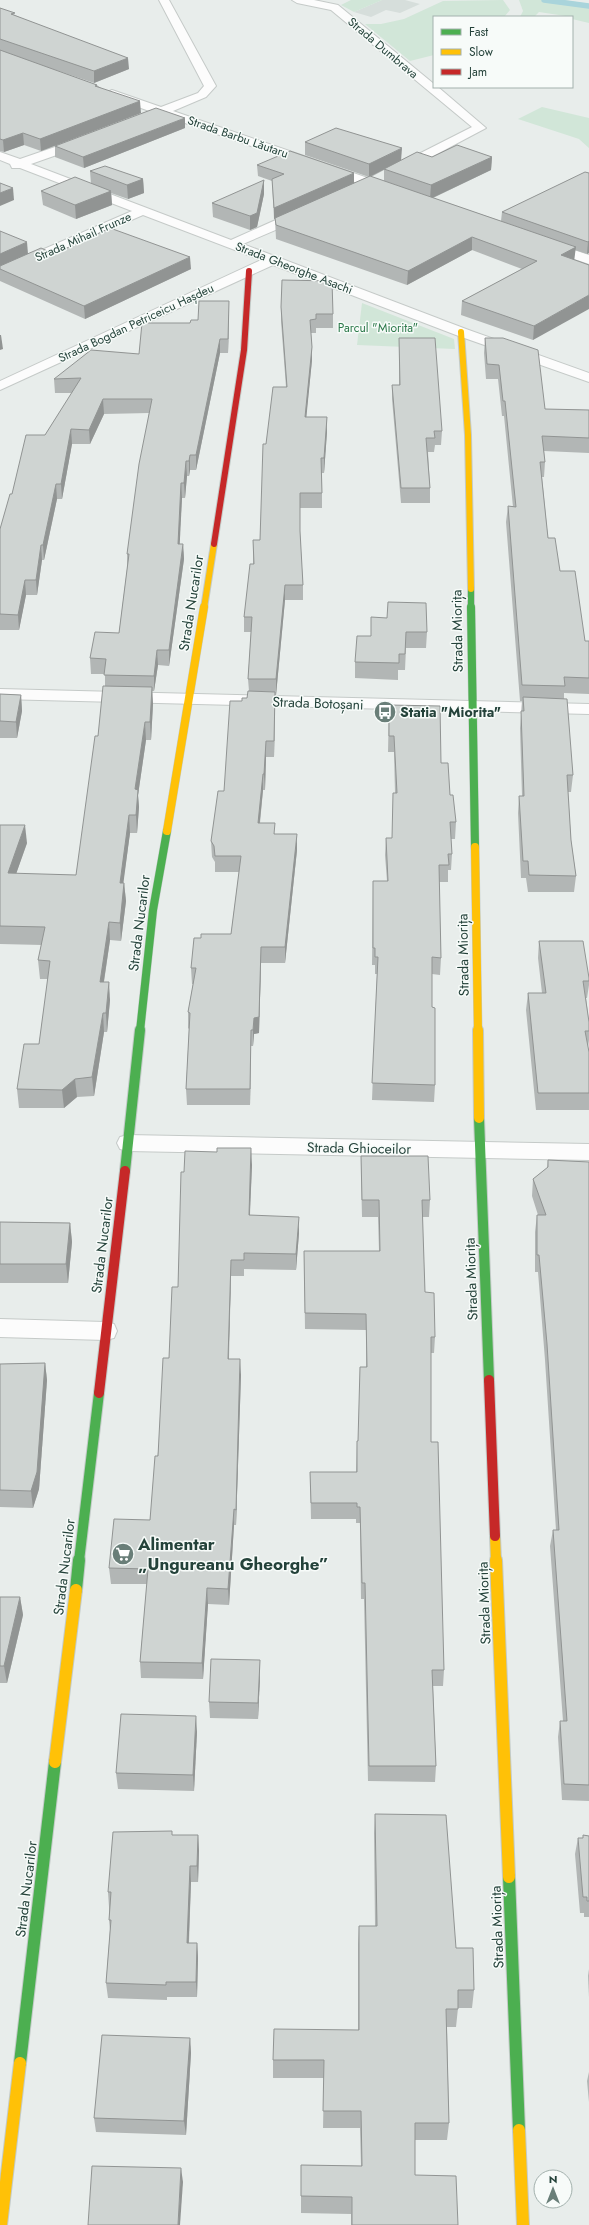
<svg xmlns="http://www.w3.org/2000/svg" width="589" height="2225" viewBox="0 0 589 2225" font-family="Jost,sans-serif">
	<rect width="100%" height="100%" fill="#e8edeb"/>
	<path fill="#d6dedb" d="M382,0H405L420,4L400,13L386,10L371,17L354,12Z"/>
	<g fill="#d1e6d8">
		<path d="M351,0H382L354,12L341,5Z"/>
		<path d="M503,0L510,10L504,17H434V55L410,61L365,24H381L404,19L443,1Z"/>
		<path d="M519,0H564L589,4V23L572,19V17L539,12L534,17H520L523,11Z"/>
		<path d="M542,107L589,118V148L579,139L518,119Z"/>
		<path d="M362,303L454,339L455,349L357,345Z"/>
	</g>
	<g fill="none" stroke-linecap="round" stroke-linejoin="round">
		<path stroke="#a9d4db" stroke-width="5.5" d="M544,0L589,6"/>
		<g stroke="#c5cac8" stroke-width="2">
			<g id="street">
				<path d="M159,0H169L216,86L206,97L173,111L394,187L396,190L394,193H386L162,115L153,116L152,112L108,96L106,94L108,92L112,90L161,107L198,93L204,86Z"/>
				<path d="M292,0H314L338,5L434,84V87H438L486,128L403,172H395L393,169L395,166L472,127L331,10L297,3Z"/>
				<path d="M84,137L88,138L90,141L88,144L31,164L231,240L298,210H308L309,213L308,216L243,244L466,329L589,373V382L456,335L273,265L0,390V381L261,260L143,215L0,277V268L132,211L20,168H12L10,164L0,160V152L20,159Z"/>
				<path d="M547,241L589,255V264L542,248L540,245Z"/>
				<path d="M0,689L589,704V714L0,699Z"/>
				<path d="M128,1135L589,1144V1160L128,1151L120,1149L117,1143L120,1137Z"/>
				<path d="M0,1319L105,1322L114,1324L117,1331L114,1338L105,1340L0,1337Z"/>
			</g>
		</g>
		<g stroke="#c3cbc8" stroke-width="8">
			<path id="fast-far3" d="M471,589V608"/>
		</g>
		<g stroke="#c3cbc8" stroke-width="9">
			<g id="fast-far2">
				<path d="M471,607L475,847"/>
				<path d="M140,1031L153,910L167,831"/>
			</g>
		</g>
		<g stroke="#c3cbc8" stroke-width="12">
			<g id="fast-far1">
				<path d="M479,1118L489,1380"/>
				<path d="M125,1171L140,1030"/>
				<path d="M79,1561L99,1393"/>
			</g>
		</g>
		<g stroke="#c3cbc8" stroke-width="14">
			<g id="fast">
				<path d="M76,1590L79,1560"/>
				<path d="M509,1877L519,2130"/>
				<path d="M20,2063L55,1762"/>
			</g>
		</g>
		<g stroke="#c3cbc8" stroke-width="8">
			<g id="slow-far3">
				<path d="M461,332L468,435L471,589"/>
				<path d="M204,608L214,544"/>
			</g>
		</g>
		<g stroke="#c3cbc8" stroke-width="9">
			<g id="slow-far2">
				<path d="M167,831L204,607"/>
				<path d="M475,847L478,1031"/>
			</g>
		</g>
		<g stroke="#c3cbc8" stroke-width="12">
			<g id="slow-far1">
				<path d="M478,1030L479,1118"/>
				<path d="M495,1536L496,1561"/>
			</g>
		</g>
		<g stroke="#c3cbc8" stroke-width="14">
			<g id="slow">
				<path d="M496,1560L509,1877"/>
				<path d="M55,1762L76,1590"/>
				<path d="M519,2130L523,2225"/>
				<path d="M1,2225L20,2063"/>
			</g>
		</g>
		<g stroke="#c3cbc8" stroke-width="8">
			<path id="jam-far1" d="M214,544L244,350L249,271"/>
		</g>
		<g stroke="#c3cbc8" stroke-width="12">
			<g id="jam">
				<path d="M489,1380L495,1536"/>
				<path d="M99,1393L125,1171"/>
			</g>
		</g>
		<use href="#street" fill="#fcfcfc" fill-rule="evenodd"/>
		<use href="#fast-far3" stroke="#4caf50" stroke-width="6"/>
		<use href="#fast-far2" stroke="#4caf50" stroke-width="8"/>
		<use href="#fast-far1" stroke="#4caf50" stroke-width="10"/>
		<use href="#fast" stroke="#4caf50" stroke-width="12"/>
		<use href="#slow-far3" stroke="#ffc107" stroke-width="6"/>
		<use href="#slow-far2" stroke="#ffc107" stroke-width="8"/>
		<use href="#slow-far1" stroke="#ffc107" stroke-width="10"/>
		<use href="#slow" stroke="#ffc107" stroke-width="12"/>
		<use href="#jam-far1" stroke="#c62828" stroke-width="6"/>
		<use href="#jam" stroke="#c62828" stroke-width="10"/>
	</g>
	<g fill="#b2b6b5" fill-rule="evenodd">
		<path d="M0,8L129,69L94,83L50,68L97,85L98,86L141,113L41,151L24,145L4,152L0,151Z"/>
		<path d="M185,128L84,168L55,157V146Z"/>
		<path d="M305,142L401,160L432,157H492L491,170L433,198L501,221L502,212L589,173V253L587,254L575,250L574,260L533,340L461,315L462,301L522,269L472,250L407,285L276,239L275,219H274L272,181L258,176L257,165L354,184L369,177L305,155ZM384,170V181L371,177Z"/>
		<path d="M90,171L143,179L144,193L128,199L111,193L112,205L76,219L43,205L41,191L91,184Z"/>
		<path d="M264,194L257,227L250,230L213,217L212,203Z"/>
		<path d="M0,231L28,254H54L191,269L85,319L0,281Z"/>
		<path d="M281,307L333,314V328H316V333H311L312,347V360L306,417H327V432L324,473H322V508H300V534L303,585V600H285L276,695H275L274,757H266L265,790H263L260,823L297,850L285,963H261L259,1033L254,1034L253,1046H251L250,1105H187L186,1089L189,1029L188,1028V1012L193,984H192L191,968L201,938L231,934L239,872H215V862L212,857L211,841L224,791L242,701L247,698L249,691L248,679L251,632H244V617L253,564V540H260L266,444L286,387L281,321Z"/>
		<path d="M229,315L228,353H220L196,470H190L189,476H187L185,498H182L179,544H183L184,559L169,666L158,665L154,691H152L153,704L151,740H146L138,795L139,807L137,833H130L123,883H124L126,901L121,941L110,940L104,982L110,1000L107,1032H104L94,1096L77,1097L64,1108H19L17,1089L39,1044L48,979H40L38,960L42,945L0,944V825L27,843L16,874L76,875L98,736L105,686V674H91L90,658L119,633L127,569V554L149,413L104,414L90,444H72L62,499H57L44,560H42L37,595H26L19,630H0V529L12,494L45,435L72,393H55L54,379L139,354L190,323L198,320Z"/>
		<path d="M399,338L442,431L441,445H435L434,452H428L430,488V503H401L392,399V385H399Z"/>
		<path d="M485,338L545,409L589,410V453L544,451L545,462L544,477H542L548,538L585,641H589V694L564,693V698L573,775L571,792H568L571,840L576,876L574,892H528L526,878H521L518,813L519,796H522L520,728L522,701H520L506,522L508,506L513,507L504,416H502L498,379H486L484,353Z"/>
		<path d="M371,617L427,632L426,648H406L405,670H398V680L355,678V662L371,636Z"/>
		<path d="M0,694L21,695L22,711L17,738H0Z"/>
		<path d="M389,705L441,763L450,795L456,822L455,839H451L452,854L451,870H448V882H439L441,958L440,975L432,974V1007L435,1085L434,1102L372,1100L377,974H375V965H372L373,881H387L385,855L386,838H392L395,793L394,752H388Z"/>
		<path d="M539,941L589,978V985L587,998H586L589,1022V1040L588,1047L589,1052V1110H536L526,1010L528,993H542L538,958Z"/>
		<path d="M361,1156L430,1200L429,1217H422L425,1292L435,1337L434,1353H431V1442L444,1670L443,1686H433L436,1766L435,1782L368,1781L364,1599H361L360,1523H356V1519H311L310,1472H356L357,1441H358L366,1367V1330L305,1329L304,1251H379L378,1217H362L361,1173Z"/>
		<path d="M548,1160L589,1162V1801L562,1800L558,1737L560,1721H563L550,1546L553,1530H556L545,1360L538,1272H535V1232L537,1215H538L532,1196L533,1179L547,1168Z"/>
		<path d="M252,1165L250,1215L299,1233L296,1270L244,1269V1276H231L229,1359L241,1375L236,1525H234L229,1605L208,1604L203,1679L141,1678L140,1662L147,1584H111L109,1568L150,1520L169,1358L178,1287L184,1172Z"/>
		<path d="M0,1222L70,1223L72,1242L68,1283H0Z"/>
		<path d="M45,1363L47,1380L39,1489L33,1508L0,1507V1364Z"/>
		<path d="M0,1597H20L23,1615L7,1683H0Z"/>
		<path d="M260,1676L258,1719L210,1718L209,1702Z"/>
		<path d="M197,1732L194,1791L118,1789L116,1773Z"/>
		<path d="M375,1814L456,1948L474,1990L472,2008H458L456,2027H447L449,2123L447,2140H415V2175L458,2225H351V2214L301,2213V2165L361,2166L360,2128H323L324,2078H273V2060L358,2030V1944L359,1926H375L374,1833Z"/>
		<path d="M172,1831V1835H198L199,1851L198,1882H191L189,1943H197L198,1958L197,1997H167V2000L108,1998L106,1983L110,1930L109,1920V1907L108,1892Z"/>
		<path d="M583,1835L589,1836V1917H584V1913H580L575,1854L578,1838H583Z"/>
		<path d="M589,1969V1997L588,1976Z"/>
		<path d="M190,2038L191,2053L186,2135L96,2132L94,2118Z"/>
		<path d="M589,2072V2102L587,2081Z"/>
	</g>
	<g fill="#919493">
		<path d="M128,58L129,69L94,83V71Z"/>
		<path d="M140,101L141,113L41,151L40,139Z"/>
		<path d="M185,118V128L84,168L83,157Z"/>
		<path d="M23,133L24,145L4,152L3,140Z"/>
		<path d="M402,148L401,161L369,177V164Z"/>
		<path d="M492,157L491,170L430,199L431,185Z"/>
		<path d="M354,173V184L274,219V208Z"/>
		<path d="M143,179L144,193L128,199L127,185Z"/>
		<path d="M264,180V194L257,227L250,230V216Z"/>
		<path d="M13,188L14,200L0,206V193Z"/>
		<path d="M111,191L112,205L76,219L75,205Z"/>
		<path d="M472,237V250L407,285L408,271Z"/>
		<path d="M589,241V253L587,254L588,242Z"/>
		<path d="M27,242L28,254L0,266V254Z"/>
		<path d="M576,247L574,261L561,255Z"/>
		<path d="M190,257L191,269L85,319L84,306Z"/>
		<path d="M589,295V309L533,340L534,326Z"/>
		<path d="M229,301V315L228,353V339Z"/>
		<path d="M0,335H1L3,349L0,350Z"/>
		<path d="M220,339V353L196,470V455Z"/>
		<path d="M312,347V360L305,431V417Z"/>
		<path d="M103,399L104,414L90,444L89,430Z"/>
		<path d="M327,417V432L324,473V458Z"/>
		<path d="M71,429L72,444L62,499L61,484Z"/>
		<path d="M190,455V470L189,476V461Z"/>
		<path d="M186,461L187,476L185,498L184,483Z"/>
		<path d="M181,483L182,498L179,559L178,544Z"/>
		<path d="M56,484L57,499L44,560L43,545Z"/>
		<path d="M183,544L184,559L169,666V650Z"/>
		<path d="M41,545L42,560L37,595L36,580Z"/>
		<path d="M25,580L26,595L19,630L18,615Z"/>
		<path d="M285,585V600L276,695V679Z"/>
		<path d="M157,650L158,665L154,691V676Z"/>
		<path d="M152,687L153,704L151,740L150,722Z"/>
		<path d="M275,692V708L274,757V741Z"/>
		<path d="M21,695L22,711L17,738L16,722Z"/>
		<path d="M145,722L146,740L138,795L139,807L137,833L136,815L135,789Z"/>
		<path d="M266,741V757L265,790L264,774Z"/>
		<path d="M263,774V790L258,839V823Z"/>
		<path d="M129,815L130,833L121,901L120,883Z"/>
		<path d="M25,825L27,843L10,891L8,873Z"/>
		<path d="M297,834V850L285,963V947Z"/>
		<path d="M124,883L126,901L121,941L120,923Z"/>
		<path d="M109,922L110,940L101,1000L100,982Z"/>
		<path d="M261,947V963L259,1033L254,1034L253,1046V1030Z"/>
		<path d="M109,982L110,1000L107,1032L106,1013Z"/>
		<path d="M103,1013L104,1032L94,1096L92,1077Z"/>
		<path d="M251,1030V1046L250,1105V1089Z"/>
		<path d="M75,1079L77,1097L64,1108L62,1090Z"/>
		<path d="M251,1148L252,1165L249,1231V1215Z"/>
		<path d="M299,1217V1233L296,1270V1254Z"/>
		<path d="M70,1223L72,1242L68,1283L66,1264Z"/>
		<path d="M231,1260V1276L228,1375V1359Z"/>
		<path d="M240,1359L241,1375L236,1525V1510Z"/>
		<path d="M45,1363L47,1380L39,1489L33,1508L31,1491Z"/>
		<path d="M234,1509V1525L229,1605L228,1589Z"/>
		<path d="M207,1588L208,1604L203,1679L202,1663Z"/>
		<path d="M20,1597L23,1615L7,1683L4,1666Z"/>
		<path d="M260,1660V1676L258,1719V1703Z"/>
		<path d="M196,1716L197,1732L194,1791L193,1775Z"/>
		<path d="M198,1835L199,1851L198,1882L197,1866Z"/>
		<path d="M190,1866L191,1882L188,1958L187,1943Z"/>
		<path d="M197,1943L198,1958L197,1997L196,1982Z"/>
		<path d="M190,2038L191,2053L186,2135L184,2121Z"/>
		<path d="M181,2168L183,2182L180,2225H178Z"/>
	</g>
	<g fill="#cfd4d2" stroke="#919493">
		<path d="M0,8L15,13L11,14L128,58L94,71L0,39Z"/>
		<path d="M0,50L97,85L95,86L140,101L40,139L23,133L3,140L0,139Z"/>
		<path d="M156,108L185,118L83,157L55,146Z"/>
		<path d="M336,128L402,148L369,164L305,142Z"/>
		<path d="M457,145L492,157L431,185L384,169L417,152L432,157Z"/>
		<path d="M290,151L354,173L274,208L272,179L284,174L257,165Z"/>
		<path d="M105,166L143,179L127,185L90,171Z"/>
		<path d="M585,172L589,173V241L588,242L502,212Z"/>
		<path d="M370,176L576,247L561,255L589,265V295L534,326L462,301L537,261L472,237L408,271L276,225L275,218Z"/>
		<path d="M75,177L111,191L75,205L41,191Z"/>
		<path d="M264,180L257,213L250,216L212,203Z"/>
		<path d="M0,183L13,188L0,193Z"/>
		<path d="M110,228L190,257L84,306L0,269V266L41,248L54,254Z"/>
		<path d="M0,231L27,242L0,254Z"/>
		<path d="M282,280L332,281L333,314H316V319L310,320L312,347L305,417H327L324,458H321L322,493H300V531L303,585H285L276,679H248L252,617H244L250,564H254L253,540H260L263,444H266L273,387H287L281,307Z"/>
		<path d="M199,301H229L228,339H220L196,455H190L189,461H186L184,483H181L178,544H183L169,650H157L154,676L104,675L106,659L90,658L95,632L119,633L129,554H127L139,464L152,399H103L89,430L71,429L61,484H56L43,545H41L36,580H25L18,615L0,614V529L10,494H12L26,435H45L81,378L54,379L91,350L139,354L142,323H190L191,320H198Z"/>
		<path d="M399,338H435L442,431H434L435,438H426L430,488H401L392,385H400Z"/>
		<path d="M485,338H503L538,350L545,409L589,410V438L542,436L545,462H540L548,538H555L560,571H575L585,641H589V678L564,677L565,686L522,685L508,506L516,507L505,401H503L499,365L487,364Z"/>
		<path d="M388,602L426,603L427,632H406L405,654H399V663L355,662L357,636H371V617L387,618Z"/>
		<path d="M103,686L152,687L150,722H145L135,789L138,790L136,815H129L120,883H124L120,923L109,922L100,982H109L106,1013H103L92,1077L75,1079L62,1090L17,1089L24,1044H39L50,961L38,960L45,927L0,926V825H25L8,873L76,875L95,736H98Z"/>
		<path d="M248,691L275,692L274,741H266L264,774H263L258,823H275L274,834H297L285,947H261L259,1017L254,1018L253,1030H251L250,1089H186L190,1013L188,1012L196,968H191L194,938H201V934H231L241,856H215L214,846L211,841L218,791H224L230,701H242V698H247Z"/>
		<path d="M0,694L21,695L16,722L0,721Z"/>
		<path d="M523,697L567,699L573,775H567L571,840L576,876L529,875L528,861H523L519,796H524L521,711H524Z"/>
		<path d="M389,705L440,706L441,763H448L450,795H453L456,822H450L452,854H448L449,865H439L441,958L432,957V1007L435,1008V1085L372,1083L378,957H375V948H373V881H388L386,838H392L393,793H397L394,736H389Z"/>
		<path d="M539,941H583L589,978V981H583L589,1022V1031H585L589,1052V1093H538L528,993H546Z"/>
		<path d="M217,1148H251L249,1215L299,1217L296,1254L244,1253V1260H231L228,1359H240L236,1510L234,1509L228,1589L207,1588L202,1663L140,1662L148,1569L109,1568L114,1519L150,1520L155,1456H158L163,1358H169L172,1287H178L181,1172H184L185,1151L217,1152Z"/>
		<path d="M361,1156H428L430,1200H422L425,1292L434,1293L435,1337H431V1442H438L444,1670H432L436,1766H369L365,1583H362L360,1507H357V1503H311L310,1472H357V1441H358L360,1367H367L366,1314L305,1313L304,1251H380L379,1200H362Z"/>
		<path d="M548,1160L589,1162V1785L564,1784L560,1721H567L553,1530H559L547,1344L539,1255H537V1215H546L533,1179L548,1167Z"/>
		<path d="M0,1222L70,1223L66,1264H0Z"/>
		<path d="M45,1363L37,1472L31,1491L0,1490V1364Z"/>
		<path d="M0,1597H20L4,1666H0Z"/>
		<path d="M211,1659L260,1660L258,1703L209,1702Z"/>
		<path d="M121,1714L196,1716L193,1775L116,1773Z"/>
		<path d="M375,1814L446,1815L456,1948H473L474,1990H458V2009H446L449,2123H415V2175L456,2176L458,2225H352V2197L301,2196V2165L362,2166L361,2111H323L324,2060H273L274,2029L359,2030V1926H377Z"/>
		<path d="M172,1831V1835H198L197,1866H190L187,1943H197L196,1982H166V1985L106,1983L111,1920H109L111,1892H108L113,1832Z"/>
		<path d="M583,1835L589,1836V1901H587V1897H583L578,1838H583Z"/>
		<path d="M102,2035L190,2038L184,2121L94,2118Z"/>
		<path d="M92,2166L181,2168L178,2225H88Z"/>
	</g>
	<defs>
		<g id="bus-disc" transform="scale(1.15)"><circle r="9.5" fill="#697e78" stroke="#f7fbf9"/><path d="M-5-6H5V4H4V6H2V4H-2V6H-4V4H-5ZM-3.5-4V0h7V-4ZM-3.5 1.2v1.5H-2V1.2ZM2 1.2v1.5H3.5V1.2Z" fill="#fff"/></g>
		<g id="supermarket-disc" transform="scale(1.15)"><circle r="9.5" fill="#697e78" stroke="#f7fbf9"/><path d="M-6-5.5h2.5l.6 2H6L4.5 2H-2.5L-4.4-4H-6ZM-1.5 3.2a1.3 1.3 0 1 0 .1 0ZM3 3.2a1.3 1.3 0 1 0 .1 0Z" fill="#fff"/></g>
	</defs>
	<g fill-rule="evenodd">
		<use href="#bus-disc" x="385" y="712"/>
		<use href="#supermarket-disc" x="123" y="1554"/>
	</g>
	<g text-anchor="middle" stroke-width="3" stroke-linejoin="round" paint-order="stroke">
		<g font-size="12" fill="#24423a" stroke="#f7fbf9">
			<text transform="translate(383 48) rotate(40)" y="4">Strada Dumbrava</text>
			<text transform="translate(238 137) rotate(19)" y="4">Strada Barbu Lăutaru</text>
			<text transform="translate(83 237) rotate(-24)" y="4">Strada Mihail Frunze</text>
			<text transform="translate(294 268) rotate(21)" y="4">Strada Gheorghe Asachi</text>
			<text transform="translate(136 323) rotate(-25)" y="4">Strada Bogdan Petriceicu Hașdeu</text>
		</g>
		<g font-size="12" fill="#2d7a4b" stroke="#f7fbf9">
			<text x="378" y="332">Parcul "Miorita"</text>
		</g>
		<g font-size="14" fill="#24423a" stroke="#f7fbf9">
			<text transform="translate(191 603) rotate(-81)" y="5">Strada Nucarilor</text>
			<text transform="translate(457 631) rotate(-91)" y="5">Strada Miorița</text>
			<text transform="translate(318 703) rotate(2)" y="5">Strada Botoșani</text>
			<text transform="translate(139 923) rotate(-83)" y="5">Strada Nucarilor</text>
			<text transform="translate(463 955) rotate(-91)" y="5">Strada Miorița</text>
			<text transform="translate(359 1148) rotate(1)" y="5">Strada Ghioceilor</text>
			<text transform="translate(102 1245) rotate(-83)" y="5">Strada Nucarilor</text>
			<text transform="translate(471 1279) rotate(-92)" y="5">Strada Miorița</text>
			<text transform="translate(64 1567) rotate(-83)" y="5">Strada Nucarilor</text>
			<text transform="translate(484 1603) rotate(-92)" y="5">Strada Miorița</text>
			<text transform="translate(26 1889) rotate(-83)" y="5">Strada Nucarilor</text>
			<text transform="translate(497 1927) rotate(-92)" y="5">Strada Miorița</text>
		</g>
		<g font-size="14" font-weight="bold" fill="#24423a" stroke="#f7fbf9" text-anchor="start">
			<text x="400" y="717">Statia "Miorita"</text>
		</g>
		<g font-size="17" font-weight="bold" fill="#24423a" stroke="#f7fbf9" text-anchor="start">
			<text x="138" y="1550">Alimentar<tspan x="138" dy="20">„Ungureanu Gheorghe”</tspan></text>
		</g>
	</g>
	<rect x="433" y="16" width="140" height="72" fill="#f7fbf9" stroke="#a3b1ad"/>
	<rect x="441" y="29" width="20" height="6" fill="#4caf50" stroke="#a3b1ad"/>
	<text x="469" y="36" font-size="12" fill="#24423a">Fast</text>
	<rect x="441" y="49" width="20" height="6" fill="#ffc107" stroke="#a3b1ad"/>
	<text x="469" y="56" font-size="12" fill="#24423a">Slow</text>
	<rect x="441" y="69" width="20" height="6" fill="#c62828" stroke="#a3b1ad"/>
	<text x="469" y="76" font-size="12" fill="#24423a">Jam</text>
	<g transform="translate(553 2189)"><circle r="19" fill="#f7fbf9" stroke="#a3b1ad"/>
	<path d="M0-3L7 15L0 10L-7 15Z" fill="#697e78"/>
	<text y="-6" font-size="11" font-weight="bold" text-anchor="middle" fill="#24423a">N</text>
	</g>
</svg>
